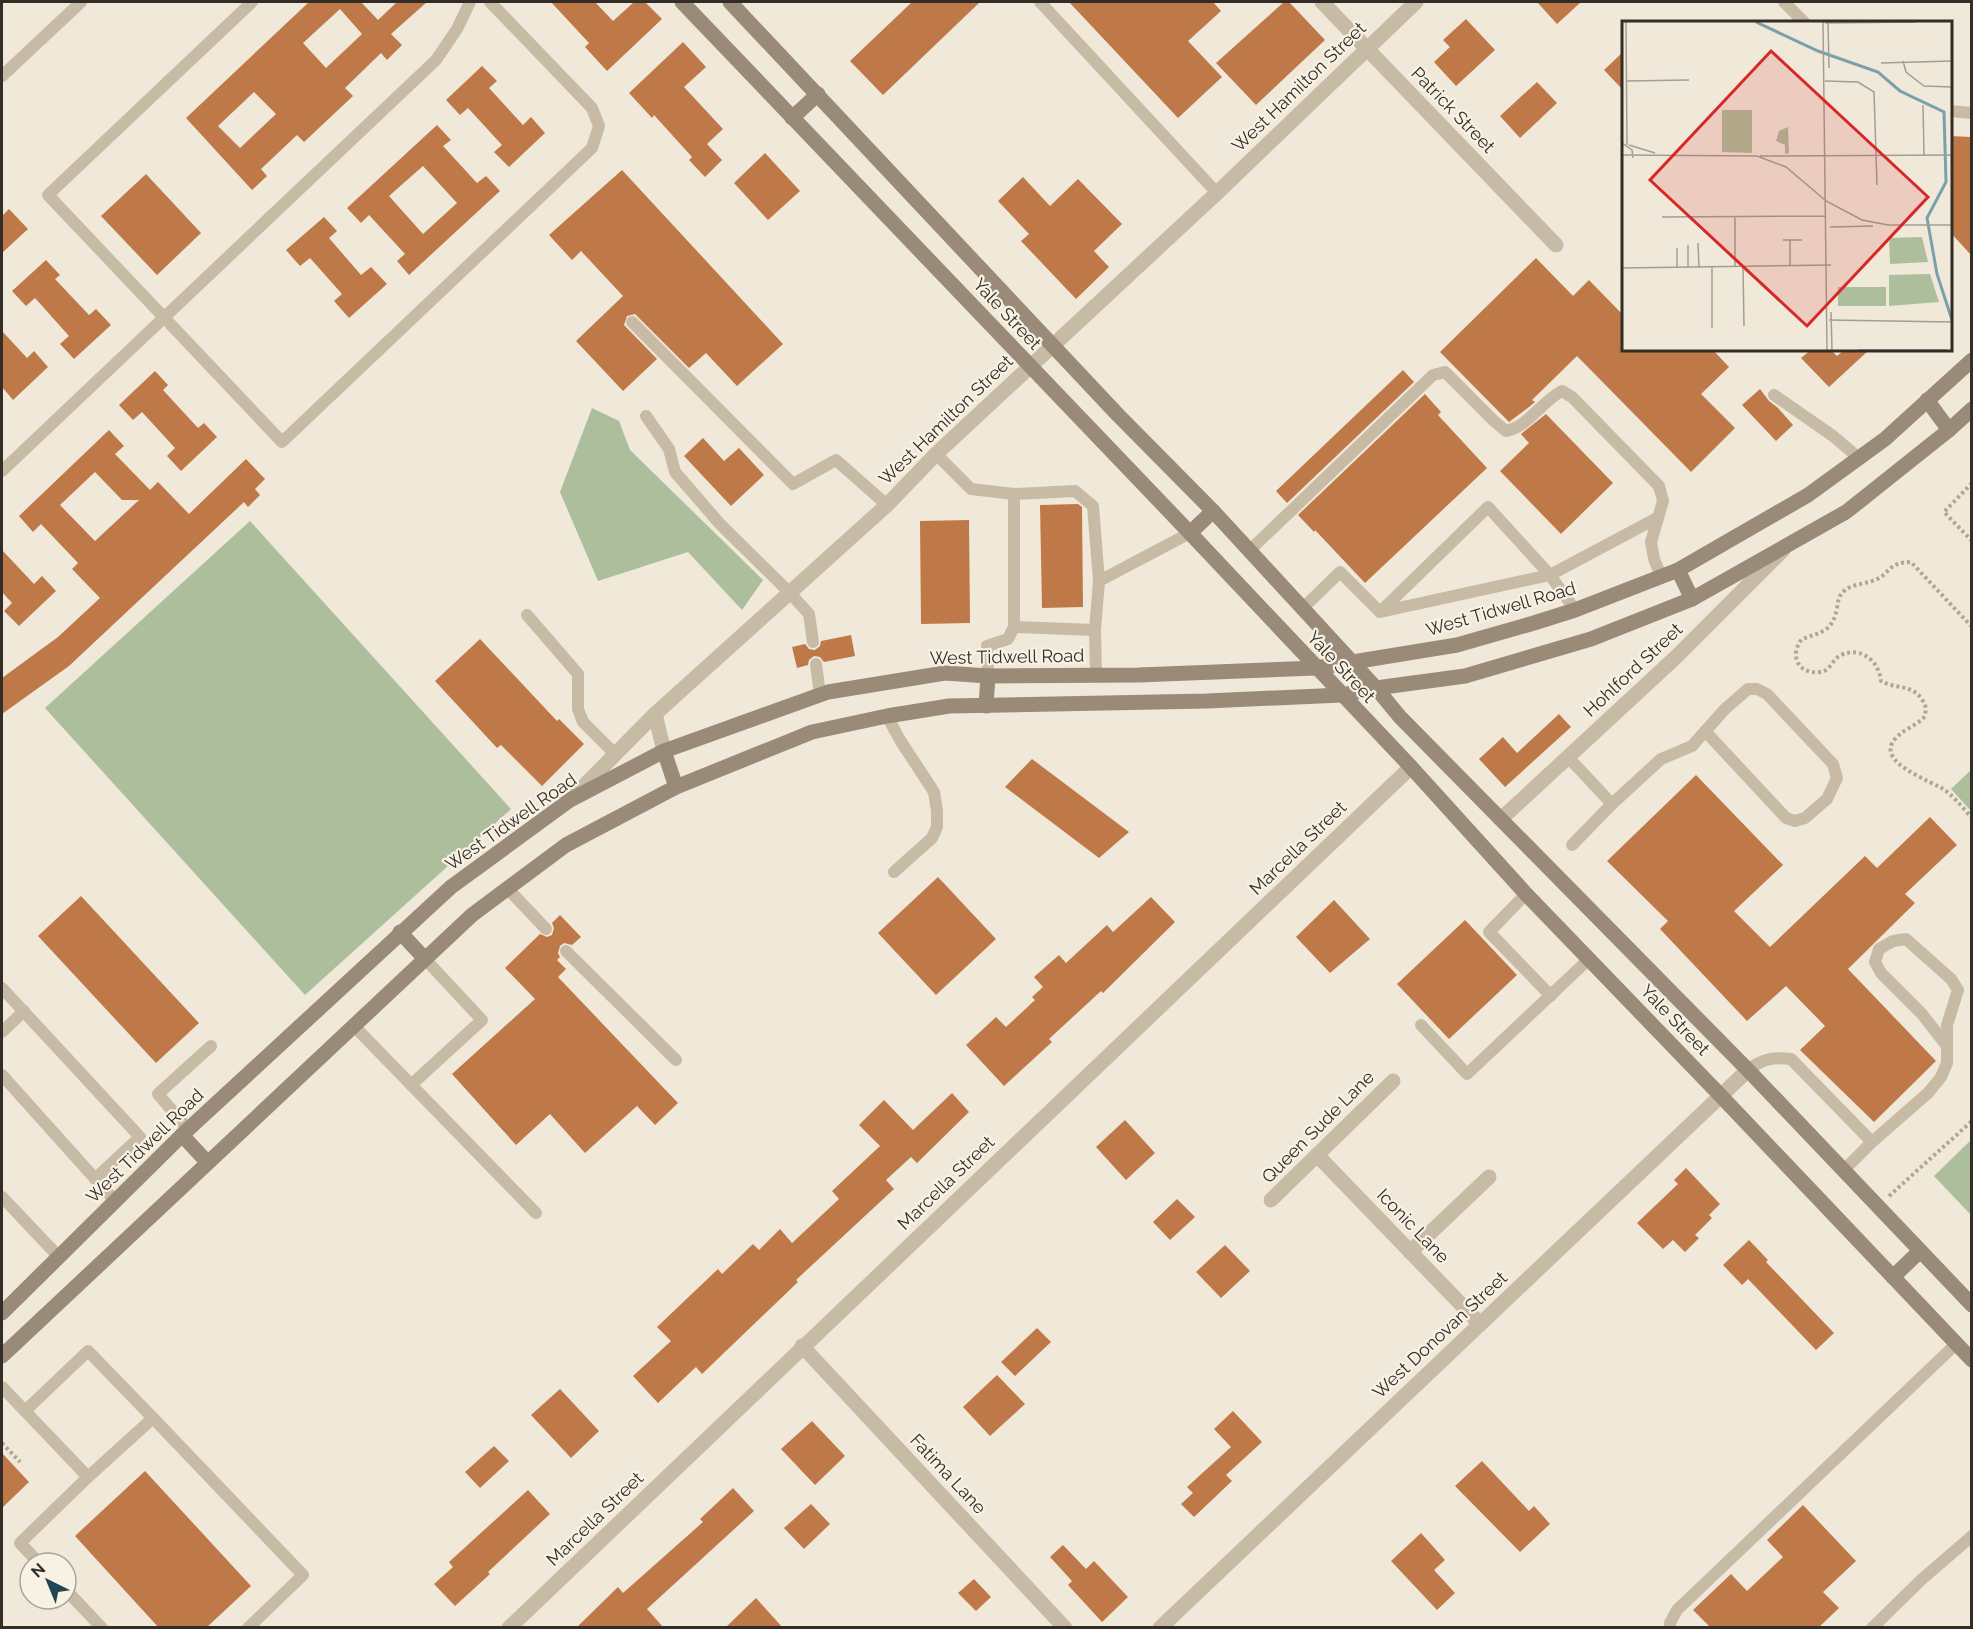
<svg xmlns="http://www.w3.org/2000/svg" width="1973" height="1629" viewBox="0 0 1973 1629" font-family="Raleway,sans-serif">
	<rect width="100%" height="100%" fill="#f0e9da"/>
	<g fill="#acbe9b">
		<path d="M592,408L619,421L630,450L763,580L742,610L688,552L598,581L560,492Z"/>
		<path d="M250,521L511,809L305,995L45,708Z"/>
		<path d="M1971,770V811L1951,789Z"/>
		<path d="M1971,1140V1215L1934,1176Z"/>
	</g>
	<g fill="#bf7948" fill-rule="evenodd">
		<path d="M309,2H361L378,20L397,2H427L391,34L402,45L387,60L381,53L345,88L353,96L304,142L297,135L261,169L267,176L252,190L186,118ZM340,9L362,34L326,68L303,43ZM254,92L276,114L240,148L218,126Z"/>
		<path d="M551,2H595L613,21L634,2H645L662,19L607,71L585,47L589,43Z"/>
		<path d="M912,2H980L883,95L850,61Z"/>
		<path d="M1069,2H1213L1221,11L1188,41L1222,77L1178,118Z"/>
		<path d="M1284,2H1289L1325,40L1256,105L1216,63Z"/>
		<path d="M1537,2H1581L1557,24Z"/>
		<path d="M1466,19L1495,50L1456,86L1434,62L1450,47L1443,40Z"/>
		<path d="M683,42L706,67L684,87L723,129L707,144L722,160L705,177L689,160L692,157L654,115L652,118L629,93Z"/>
		<path d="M1623,52V90L1604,70Z"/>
		<path d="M482,66L497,81L489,88L523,125L531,117L545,133L509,167L494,152L502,145L468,108L460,115L446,100Z"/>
		<path d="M1537,82L1557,103L1520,138L1500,116Z"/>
		<path d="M437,125L451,140L443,146L477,183L486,176L500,191L409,275L397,261L405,254L369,215L361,223L347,208ZM423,166L457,203L423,234L389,196Z"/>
		<path d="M1950,136L1971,137V255L1950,232Z"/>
		<path d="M765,153L800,191L768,220L734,183Z"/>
		<path d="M622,170L783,344L737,386L706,353L689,368L635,314L627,316L624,325L657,359L623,391L576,341L623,296L581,251L572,260L549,235Z"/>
		<path d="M146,174L201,233L157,275L101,216Z"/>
		<path d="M1023,177L1050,206L1078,179L1122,224L1094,251L1109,267L1076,299L1021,241L1029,234L998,201Z"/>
		<path d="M9,209L28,229L2,253V216Z"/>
		<path d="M324,217L337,231L329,238L361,275L371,267L387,284L349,318L334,301L342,294L310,258L300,266L286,250Z"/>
		<path d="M1536,258L1573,296L1589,280L1623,315V350H1713L1729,367L1701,394L1735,428L1691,472L1577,356L1532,400L1535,402L1529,407L1509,422L1440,352Z"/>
		<path d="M46,260L60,275L55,279L89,315L96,309L111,325L74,359L60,344L69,336L35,298L26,306L12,291Z"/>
		<path d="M2,331L27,358L34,351L48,367L13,400L2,387Z"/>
		<path d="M1811,350H1831L1837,356L1844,350H1869L1829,387L1801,358Z"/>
		<path d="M1403,370L1414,382L1287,503L1276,491Z"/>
		<path d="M155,371L168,385L163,390L198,428L204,423L217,437L181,471L167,456L175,448L142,412L133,420L119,405Z"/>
		<path d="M1760,389L1769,401L1778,408L1793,425L1776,441L1742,405Z"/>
		<path d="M1425,394L1441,412L1438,415L1487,468L1365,583L1315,530L1314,532L1298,515Z"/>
		<path d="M1546,414L1613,483L1561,534L1500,471L1529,443L1521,434Z"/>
		<path d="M109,430L124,446L115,454L150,490L158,482L189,514L246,459L265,479L255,489L260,495L248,507L244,502L69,666L2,714V678L58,637L100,598L72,569L78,563L41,524L33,532L19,516ZM95,472L122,500H139L95,541L60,505Z"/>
		<path d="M703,438L724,461L739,448L764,475L731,506L684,456Z"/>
		<path d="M1078,504L1082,507L1083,607L1042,608L1040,505Z"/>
		<path d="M969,520L970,623L921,624L920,521Z"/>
		<path d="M2,550L34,584L42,576L56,591L19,626L4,611L12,603L2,592Z"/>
		<path d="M851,635L855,656L824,662L820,657L814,656L809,660L808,665L797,668L792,647L805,644L809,649L815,650L820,646L821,641Z"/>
		<path d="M480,639L557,721L559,719L584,744L542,786L501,745L497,748L435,681Z"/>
		<path d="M1559,714L1571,727L1505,787L1479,759L1503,737L1517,753Z"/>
		<path d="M1032,759L1129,832L1099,858L1005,787Z"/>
		<path d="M1696,775L1783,865L1734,911L1770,947L1865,856L1877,868L1930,817L1957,845L1905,894L1915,903L1848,969L1936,1061L1874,1122L1800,1050L1825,1026L1786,986L1747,1021L1660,929L1668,921L1607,861Z"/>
		<path d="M938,877L996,939L936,995L878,933Z"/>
		<path d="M81,896L199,1023L156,1063L38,936Z"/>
		<path d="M1151,897L1175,922L1103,993L1101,991L1049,1039L1052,1042L1004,1086L966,1045L996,1017L1006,1027L1035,1000L1032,997L1043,987L1034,977L1059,955L1066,963L1107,925L1113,932Z"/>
		<path d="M1334,900L1370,939L1330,973L1296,937Z"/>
		<path d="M560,915L581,937L572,945L564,943L560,946L558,953L560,957L557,960L566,969L558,977L678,1103L655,1125L637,1106L585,1153L550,1114L516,1145L452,1074L535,999L505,968L540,934L547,937L552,935L554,928L552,923Z"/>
		<path d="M1465,920L1517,975L1449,1039L1397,984Z"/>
		<path d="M952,1093L969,1112L917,1163L911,1157L886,1180L894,1189L796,1280L798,1282L702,1374L696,1367L658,1403L633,1376L671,1341L657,1327L718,1269L722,1274L753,1244L759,1250L780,1229L792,1243L839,1199L832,1191L880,1146L859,1125L884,1100L913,1130Z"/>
		<path d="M1125,1120L1155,1153L1126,1180L1096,1147Z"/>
		<path d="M1686,1168L1720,1204L1709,1215L1712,1218L1695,1235L1699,1238L1685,1252L1673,1240L1663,1249L1637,1223L1678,1184L1674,1180Z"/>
		<path d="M1177,1199L1195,1217L1170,1240L1153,1222Z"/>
		<path d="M1749,1240L1768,1260L1766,1262L1834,1333L1816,1350L1748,1279L1742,1285L1723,1265Z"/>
		<path d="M1225,1245L1250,1271L1221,1298L1196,1272Z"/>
		<path d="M1037,1328L1051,1342L1015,1376L1001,1362Z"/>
		<path d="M997,1375L1025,1404L990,1436L963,1407Z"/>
		<path d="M560,1389L599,1431L571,1458L531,1415Z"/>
		<path d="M1233,1411L1262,1442L1226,1475L1232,1481L1194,1517L1181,1504L1193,1493L1187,1487L1231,1447L1214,1429Z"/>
		<path d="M812,1421L845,1456L815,1485L781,1449Z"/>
		<path d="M494,1446L509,1461L480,1488L465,1472Z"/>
		<path d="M2,1453L29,1482L2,1508Z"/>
		<path d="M1482,1461L1529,1511L1534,1506L1550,1524L1520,1552L1455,1486Z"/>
		<path d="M145,1471L251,1586L206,1628H159L75,1536Z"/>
		<path d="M733,1488L754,1511L647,1609L664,1628H576L618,1587L623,1593L703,1522L700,1519Z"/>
		<path d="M528,1490L550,1514L488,1572L490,1574L455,1606L434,1584L453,1567L449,1562Z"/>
		<path d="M811,1504L830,1524L804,1549L784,1528Z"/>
		<path d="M1803,1505L1856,1561L1823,1592L1839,1608L1818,1628H1711L1693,1610L1731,1574L1747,1591L1783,1557L1767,1540Z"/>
		<path d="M1421,1533L1445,1560L1434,1570L1455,1593L1437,1610L1391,1561Z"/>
		<path d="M1063,1545L1086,1569L1094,1561L1128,1597L1102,1622L1068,1585L1072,1581L1050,1557Z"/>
		<path d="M974,1579L991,1597L976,1611L958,1593Z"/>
		<path d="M756,1598L783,1628H725Z"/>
	</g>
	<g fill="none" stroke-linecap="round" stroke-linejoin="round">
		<g stroke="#b2a591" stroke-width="4" stroke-dasharray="3 3" stroke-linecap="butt">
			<path d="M1972,483L1944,512L1972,541"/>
			<path d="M1972,627L1911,562C1888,562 1890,574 1875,580C1865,584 1852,584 1844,591C1839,595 1838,601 1837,608C1833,631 1822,632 1802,639C1789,655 1798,675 1820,672C1831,671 1832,659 1841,655C1861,646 1879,661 1881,681C1899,691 1917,682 1926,708L1925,716C1917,726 1903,729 1895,739C1874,763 1933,781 1946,791C1955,798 1964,809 1972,818"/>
			<path d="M1889,1196L1972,1121"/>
			<path d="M2,1443L20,1462"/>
		</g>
		<g stroke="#c7bba6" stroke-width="12">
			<path d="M252,2L48,195L282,442L592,148L599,126L592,108L490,2"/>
			<path d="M1040,2L1217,193"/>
			<path d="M1784,2L1804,22"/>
			<path d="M2,76L81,2"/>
			<path d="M1950,111L1972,113"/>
			<path d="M632,322L793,484L836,460L887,505"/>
			<path d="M1774,395L1833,436L1860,459"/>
			<path d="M646,416L669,449L675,472L720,524L789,592L809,614L813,642"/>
			<path d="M936,454L971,489L1014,494"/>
			<path d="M2,471L436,60L457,29L470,2"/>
			<path d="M1249,551L1433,375L1445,372L1494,421L1506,431C1528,427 1542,401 1562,391L1572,397L1659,486L1663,501L1651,542L1654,559L1661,576"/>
			<path d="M1099,581L1190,533"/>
			<path d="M1302,609L1340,572L1380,612"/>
			<path d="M1575,610L1550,575L1488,507L1380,612L1550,575L1657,518"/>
			<path d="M527,615L578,674V709L583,722L615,754"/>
			<path d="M1014,627L1095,630"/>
			<path d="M816,664L820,695"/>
			<path d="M988,676L987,646L1008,639L1014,627V494L1075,491L1093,506L1099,581L1095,630L1096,676"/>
			<path d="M887,716L900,740L934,792L937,811V827L932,838L894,872"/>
			<path d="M1568,757L1612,804L1661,759L1692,746L1725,709L1748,689H1757L1767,694L1833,764L1837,778L1827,799L1805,818L1795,821L1786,818L1705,731"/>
			<path d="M1572,845L1612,804"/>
			<path d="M508,889L546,929"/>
			<path d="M1526,894L1489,932L1551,996"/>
			<path d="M566,951L676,1060"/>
			<path d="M2,988L140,1137L95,1179"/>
			<path d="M353,1025L536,1213"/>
			<path d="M1421,1025L1467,1074L1589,959"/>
			<path d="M2,1032L24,1011"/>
			<path d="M1748,1070C1762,1059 1773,1057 1791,1059L1872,1142"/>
			<path d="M2,1075L116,1202"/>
			<path d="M411,1085L482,1020L425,959"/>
			<path d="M188,1129L158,1094L211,1046"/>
			<path d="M1843,1171L1872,1142L1928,1093L1941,1077L1947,1063V1025L1958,990L1951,979L1906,939L1893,941L1879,949L1875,962L1881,973L1922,1014L1947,1046"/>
			<path d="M2,1197L59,1257"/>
			<path d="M2,1387L88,1477"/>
			<path d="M25,1411L88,1351L153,1418"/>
			<path d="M39,1563L20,1543L88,1477L153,1418L303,1575L248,1628"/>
			<path d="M66,1590L102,1628"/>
			<path d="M1670,1628V1623L1677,1610L1956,1344"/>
			<path d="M1872,1628L1921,1580L1972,1536"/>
		</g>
		<g stroke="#c7bba6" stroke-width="15">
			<path d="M1322,2L1556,245"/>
			<path d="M655,714L664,751"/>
			<path d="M574,796L655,714L887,505L936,454L1217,193L1416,2"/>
			<path d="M1501,819L1676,657L1783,550"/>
			<path d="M1317,1155L1480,1324"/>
			<path d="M1271,1200L1393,1081"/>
			<path d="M1410,1252L1489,1177"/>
			<path d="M802,1346L1065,1628"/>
			<path d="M509,1628L1411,767"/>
		</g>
		<path stroke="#c7bba6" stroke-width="15" d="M1160,1628L1748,1070"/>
		<g stroke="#9a8a78" stroke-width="15">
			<path d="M682,2L1190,533L1411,767L1526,894L1720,1095L1972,1360"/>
			<path d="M730,2L1118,415L1213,511L1376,688L1400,717L1748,1070L1972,1305"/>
			<path d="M792,118L818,94"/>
			<path d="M1927,400L1949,430"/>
			<path d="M1190,533L1213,511"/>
			<path d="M1678,570L1692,599"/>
			<path d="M986,706L988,676"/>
			<path d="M664,751L676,787"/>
			<path d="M400,932L425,959"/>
			<path d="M182,1135L207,1162"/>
			<path d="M1893,1277L1920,1251"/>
			<path d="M2,1313L182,1135L451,887L570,800L664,751L828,692L945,673L988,676L1139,675L1316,668L1457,645L1534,623L1575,610L1678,570L1808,495L1885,439L1972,360"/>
			<path d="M2,1356L472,915L566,845L676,787L812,732L887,716L949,706L1207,701L1342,695L1376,688L1465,676L1591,639L1692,599L1846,512L1949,430L1972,409"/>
		</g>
	</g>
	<g text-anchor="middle" stroke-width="4.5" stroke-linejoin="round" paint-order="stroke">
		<g font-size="18" fill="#332d27" stroke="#f8f2e5">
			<text transform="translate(1299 87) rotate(-44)" y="6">West Hamilton Street</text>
			<text transform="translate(1453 110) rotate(46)" y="6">Patrick Street</text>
			<text transform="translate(1007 314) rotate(47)" y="6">Yale Street</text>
			<text transform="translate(946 420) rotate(-44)" y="6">West Hamilton Street</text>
			<text transform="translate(1501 609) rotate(-16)" y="6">West Tidwell Road</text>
			<text transform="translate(1007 657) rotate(-1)" y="6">West Tidwell Road</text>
			<text transform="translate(1341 667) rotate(47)" y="6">Yale Street</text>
			<text transform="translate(1633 670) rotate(-43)" y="6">Hohlford Street</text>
			<text transform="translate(511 822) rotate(-35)" y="6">West Tidwell Road</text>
			<text transform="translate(1298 848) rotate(-44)" y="6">Marcella Street</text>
			<text transform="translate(1675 1020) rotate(46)" y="6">Yale Street</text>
			<text transform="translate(1318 1127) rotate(-45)" y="6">Queen Sude Lane</text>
			<text transform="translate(145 1146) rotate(-44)" y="6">West Tidwell Road</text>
			<text transform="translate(946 1183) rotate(-44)" y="6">Marcella Street</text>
			<text transform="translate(1413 1226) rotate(46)" y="6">Iconic Lane</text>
			<text transform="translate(1440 1335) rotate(-43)" y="6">West Donovan Street</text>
			<text transform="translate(948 1474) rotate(47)" y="6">Fatima Lane</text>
			<text transform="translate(595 1519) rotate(-44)" y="6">Marcella Street</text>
		</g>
	</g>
	<g transform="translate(1622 21)">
		<rect width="330" height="330" fill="#f0e9da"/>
		<path d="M100,89H130V132L100,131ZM166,106L167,132L163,133V124L154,120L157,110ZM300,216L306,241L268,243L267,217ZM308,253L317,281L267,285V254ZM216,266H264V285H216Z" fill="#acbe9b"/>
		<path fill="none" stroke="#7aa1ab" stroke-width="3" d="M134,1L196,30L256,51L278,70L322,91L324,161L305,197L315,253L330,299"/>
		<path fill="none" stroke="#a49e92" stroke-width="1.5" d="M4,1L5,124M201,1L205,329M206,1L207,47M203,2L294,1M281,40L284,51L302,65L330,66M259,42L330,40M5,60L67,59M203,60L236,61L252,71L255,164M301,84L302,134M0,122L10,129L11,137M7,124L33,132M0,134L135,135L164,146L204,180L240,199L266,204H330M138,135L330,134M40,196L204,195M113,196V245M208,206L251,205M161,219H180M168,219V244M76,222L77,246M66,224V246M55,227V246M121,245L122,305M90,246V307M0,247L209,244M209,291L210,329M207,299L330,301M236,329H325"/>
		<path fill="#d62828" fill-opacity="0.15" stroke="#d62828" stroke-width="3" d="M149,30L306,176L185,305L28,159Z"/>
		<rect width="330" height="330" fill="none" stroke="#332d27" stroke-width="3"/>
	</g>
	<rect width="1973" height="1629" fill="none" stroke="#332d27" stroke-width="6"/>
	<g transform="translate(48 1581) rotate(317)"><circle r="28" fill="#f8f2e5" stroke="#a9a399" stroke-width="1.5"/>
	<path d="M0-4.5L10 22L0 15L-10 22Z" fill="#1f4652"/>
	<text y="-9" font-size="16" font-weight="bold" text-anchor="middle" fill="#332d27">N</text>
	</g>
</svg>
